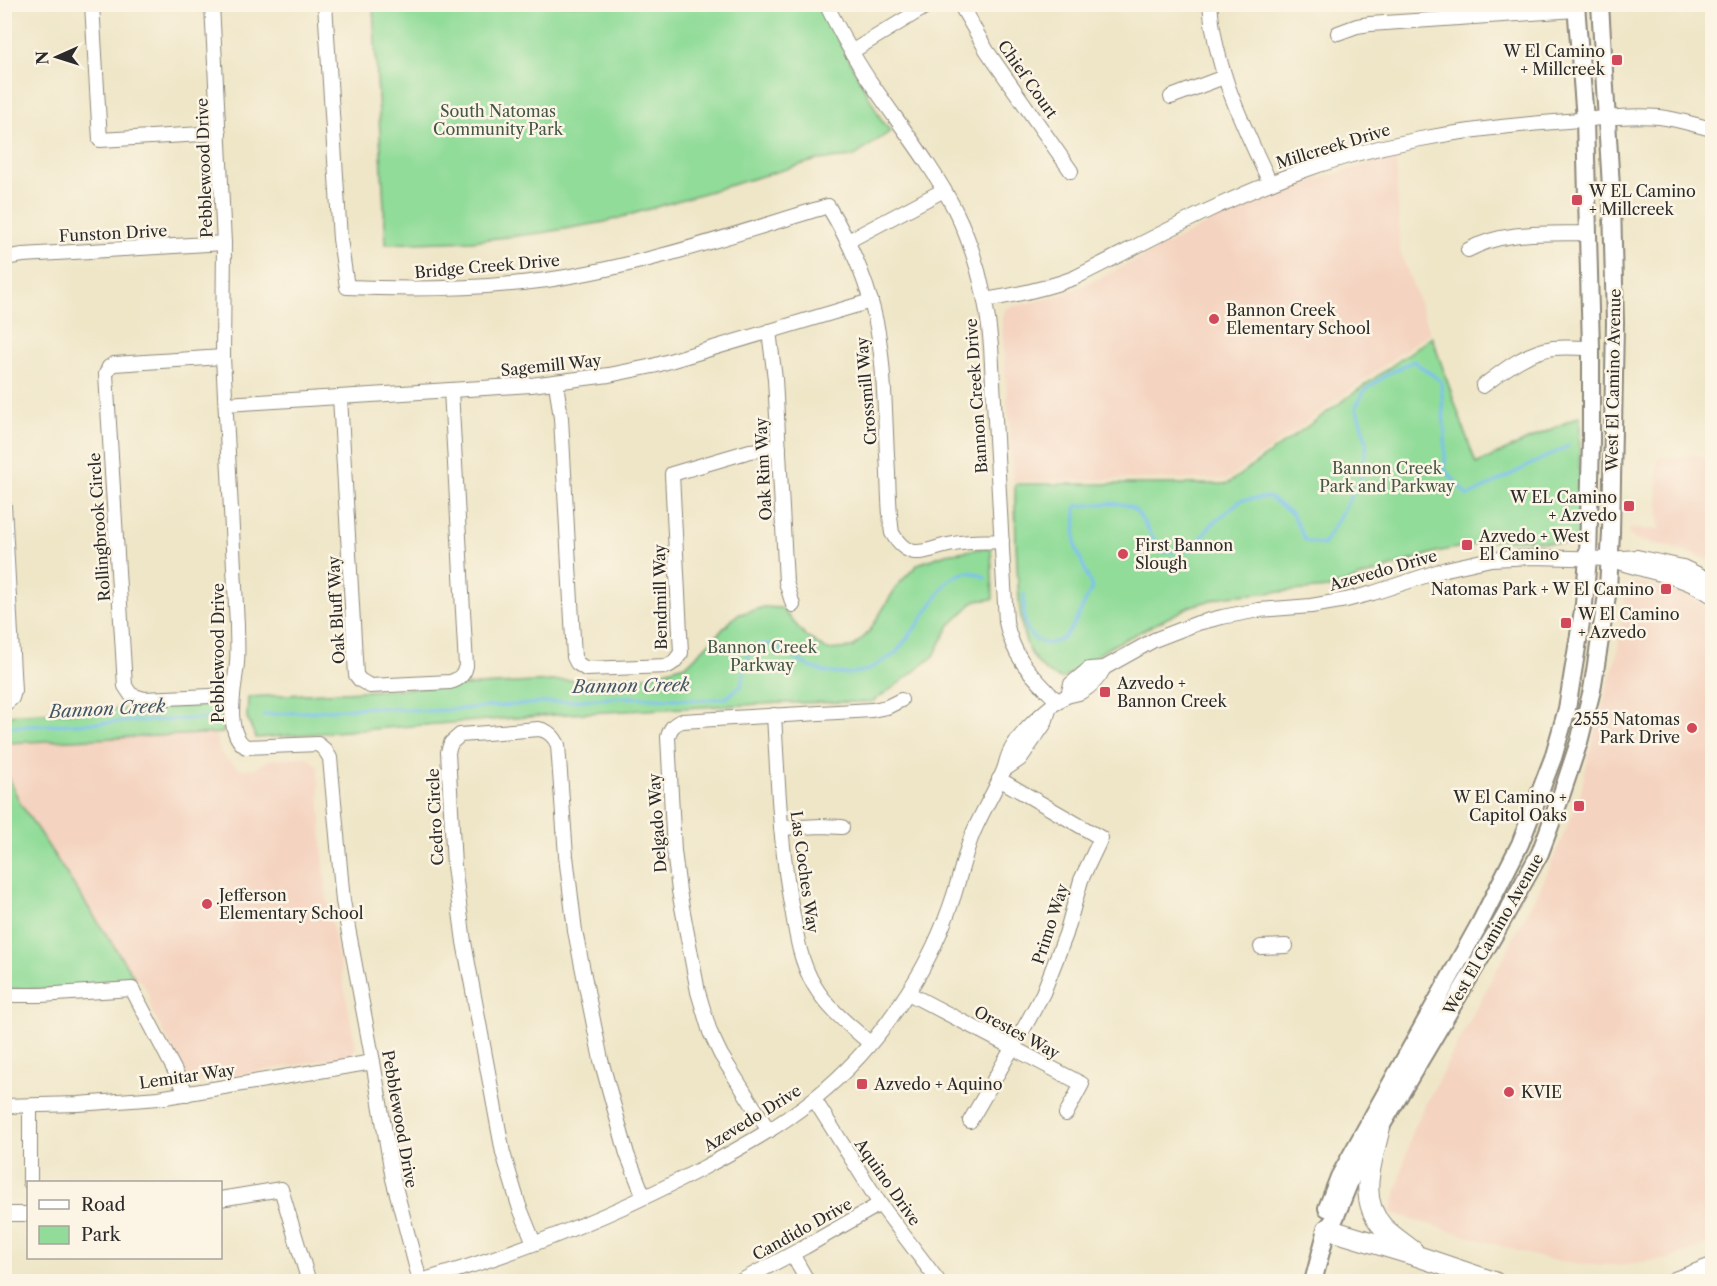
<svg xmlns="http://www.w3.org/2000/svg" width="1717" height="1286" viewBox="0 0 1717 1286" font-family="'Libre Caslon Text',serif">
	<rect width="100%" height="100%" fill="#fcf5e5"/>
	<filter id="ink" filterUnits="userSpaceOnUse"><feTurbulence type="fractalNoise" baseFrequency=".0167" numOctaves="2"/><feDisplacementMap in="SourceGraphic" scale="12" xChannelSelector="R" yChannelSelector="G"/><feConvolveMatrix kernelMatrix="1 2 1 2 8 2 1 2 1" color-interpolation-filters="sRGB"/></filter>
	<filter id="wash" filterUnits="userSpaceOnUse"><feTurbulence type="fractalNoise" baseFrequency=".008" numOctaves="4" result="noise"/><feDisplacementMap in="SourceGraphic" scale="24" xChannelSelector="R" yChannelSelector="G"/><feGaussianBlur stdDeviation="1.35" result="paint"/><feColorMatrix in="noise" values="0 0 0 0 0 0 0 0 0 0 0 0 0 0 0 0 0 1.4 0 .05"/><feComposite in="paint" operator="in"/></filter>
	<g filter="url(#wash)">
		<rect width="100%" height="100%" fill="#efe6c8"/>
		<g fill="#f4d3c0">
			<path d="M1396,156L1400,251L1430,332L1227,480L1158,479L1013,481L1002,322L1003,315L1006,308L1055,297L1098,279L1213,221L1272,195L1321,178Z"/>
			<path d="M1696,455L1712,461V562L1696,555L1666,546L1635,540L1629,534V529H1659L1657,458Z"/>
			<path d="M1636,582L1650,584L1682,593L1697,600L1712,611V1243L1669,1259L1618,1265H1591L1545,1259L1391,1213L1413,1128L1543,882L1579,799L1594,733L1617,653L1626,590L1631,583Z"/>
			<path d="M216,734L217,743L221,753L226,759L238,768L244,769L255,768L269,760L307,757L318,767L323,857L327,898L356,1047L351,1055L193,1083L188,1080L151,1009L148,993L142,982L134,977L130,972L20,803L5,770V743Z"/>
		</g>
		<g fill="#91dc99" stroke="#5e8462" stroke-width="1.5">
			<path d="M373,5H820L883,123L891,131L853,157L817,160L605,222L541,233L472,241L386,244Z"/>
			<path d="M1432,337L1476,464L1580,416L1579,527L1578,537L1563,544L1528,540L1493,541L1436,552L1329,588L1226,596L1191,606L1108,648L1062,679C1046,675 1033,660 1027,645C1020,626 1020,606 1018,586C1016,552 1015,518 1015,484H1227Z"/>
			<path d="M991,547L993,599L975,601L949,626L934,656L894,687L872,702L781,703L567,714L256,738L247,718L248,697L649,676L688,664L737,615L764,607L781,608L806,636L827,650L852,648L869,632L897,586L918,564L946,554Z"/>
			<path d="M215,704L222,715L223,733L5,743V715Z"/>
			<path d="M5,770L20,803L134,977L116,981L110,984L59,989H5Z"/>
		</g>
		<g fill="none" stroke-linecap="round" stroke-linejoin="round">
			<g stroke="#7cbff2" stroke-width="3">
				<path d="M1024,594C1024,606 1023,623 1029,633C1033,639 1041,642 1046,644C1050,643 1056,642 1060,640C1073,633 1084,602 1092,588L1075,545L1076,506C1090,505 1120,500 1133,508C1141,514 1155,542 1161,552L1192,550L1211,525L1241,500L1269,497L1292,514L1305,540L1323,545L1360,481L1367,443L1356,407L1364,391L1386,375L1413,361L1441,381L1445,437V470L1468,496L1568,446"/>
				<path d="M263,715L370,707L431,711L624,697L704,700L726,698L741,686L749,651L756,645L770,644L812,668L830,673L849,674L868,670L895,654L919,623L947,582L958,575L968,572L979,574L985,578"/>
				<path d="M4,727L211,718"/>
			</g>
		</g>
	</g>
	<g filter="url(#ink)">
		<g fill="none" stroke-linecap="round" stroke-linejoin="round">
			<g stroke="#8d887a" stroke-width="16">
				<g id="minor">
					<path d="M92,4L100,140L219,133"/>
					<path d="M212,4L224,243L223,357L237,625C237,638 238,650 237,663C235,686 223,732 246,747L318,744L325,750L330,758L343,901L373,1062L393,1179L420,1281"/>
					<path d="M325,4L340,239L347,287C414,290 480,289 547,280C643,266 735,234 828,206C854,249 874,296 880,346C885,382 885,419 887,455C889,481 888,508 892,533C911,565 926,548 954,544C970,541 986,542 1002,541"/>
					<path d="M826,4C839,30 853,56 869,80C898,123 931,163 955,210C976,252 987,299 991,346L1006,622C1014,660 1032,675 1058,702"/>
					<path d="M960,4L987,51L1071,171"/>
					<path d="M1210,4C1215,71 1243,124 1270,183"/>
					<path d="M1338,33L1357,26L1370,24L1576,10"/>
					<path d="M851,52L930,4"/>
					<path d="M1171,97L1224,77"/>
					<path d="M848,241L944,190"/>
					<path d="M1468,250C1503,230 1548,234 1588,233"/>
					<path d="M4,258L23,255L224,243"/>
					<path d="M985,300C1016,295 1045,289 1074,278C1144,243 1214,204 1288,176C1374,143 1463,129 1555,122C1588,120 1626,114 1659,117C1677,119 1695,125 1712,129"/>
					<path d="M769,331L775,379L786,582L793,605"/>
					<path d="M223,357L114,364L109,367L106,374L125,686L131,695L144,699L233,695"/>
					<path d="M556,383L561,418L574,657L577,663L586,669L668,666L674,662L681,653L672,474L750,451L779,448"/>
					<path d="M1483,386C1504,370 1526,352 1553,348C1565,347 1578,348 1591,348"/>
					<path d="M340,397L356,675L360,680L370,686L450,682C458,680 464,675 466,666L451,390"/>
					<path d="M226,404L531,385L609,375L653,366L871,301"/>
					<path d="M4,505L14,691L12,698L4,705"/>
					<path d="M1615,561C1649,573 1682,575 1712,596"/>
					<path d="M1068,695L1071,684L1089,669L1104,668L1154,640L1198,623L1222,617L1259,610L1311,606L1346,600L1373,593L1446,569L1491,559L1533,557L1610,559L1637,557L1683,567L1712,581"/>
					<path d="M774,715C778,782 780,849 793,915C797,939 801,963 814,985C828,1009 849,1025 870,1043"/>
					<path d="M1004,770L1020,759L1045,723L1049,710"/>
					<path d="M781,828L821,826L842,827"/>
					<path d="M1261,947L1286,946"/>
					<path d="M908,993L1082,1084L1066,1114"/>
					<path d="M4,995H41L132,989L187,1094"/>
					<path d="M814,1099L880,1204L939,1282"/>
					<path d="M4,1106L78,1104L159,1098L373,1062"/>
					<path d="M30,1106V1182"/>
					<path d="M970,1121L1024,1028L1043,993L1066,934L1081,880L1101,838L999,779"/>
					<path d="M769,1131L721,1055L710,1032L698,992L679,891L674,851L668,737C670,729 673,724 682,721L872,710L887,707L901,700"/>
					<path d="M220,1199L281,1189L309,1282"/>
					<path d="M4,1214H28"/>
					<path d="M534,1243L519,1206L503,1153L464,942L454,866L448,752L451,743L460,735L539,729C549,731 554,736 558,745L566,856L575,931L601,1060L627,1154L644,1197"/>
					<path d="M792,1254L808,1282"/>
					<path d="M417,1282C516,1254 612,1216 703,1168C742,1147 780,1126 815,1098C851,1069 883,1032 908,992C928,962 943,929 954,895C960,876 964,857 971,838C980,815 993,795 1003,772C1006,766 1006,760 1009,754C1016,736 1050,704 1067,696C1072,694 1077,694 1081,692C1092,686 1099,678 1104,668"/>
					<path d="M739,1282L805,1247L880,1204"/>
				</g>
			</g>
			<g stroke="#8d887a" stroke-width="20">
				<g id="major">
					<path d="M1327,1208L1339,1177L1480,923L1520,844L1553,758L1567,709L1584,604L1588,558L1591,441V348L1585,120L1576,4"/>
					<path d="M1313,1282L1327,1229L1335,1218L1353,1174L1496,932L1540,853L1560,799L1579,742L1592,690L1608,589L1611,533L1615,323L1612,204L1600,4"/>
				</g>
			</g>
			<g stroke="#8d887a" stroke-width="22">
				<g id="highway">
					<path d="M1380,1127C1373,1160 1356,1198 1383,1227C1392,1236 1403,1243 1413,1251"/>
					<path d="M1327,1229L1420,1257L1494,1282"/>
					<path d="M1675,1282L1712,1268"/>
				</g>
			</g>
			<use href="#minor" stroke="#fff" stroke-width="14"/>
			<use href="#major" stroke="#fff" stroke-width="16"/>
			<use href="#highway" stroke="#fff" stroke-width="20"/>
		</g>
	</g>
	<g fill="#d1495b" stroke="#fcf5e5" stroke-width="2">
		<rect x="1611" y="54" width="12" height="12" rx="3"/>
		<rect x="1571" y="194" width="12" height="12" rx="3"/>
		<circle cx="1214" cy="319" r="6"/>
		<rect x="1623" y="500" width="12" height="12" rx="3"/>
		<rect x="1461" y="539" width="12" height="12" rx="3"/>
		<circle cx="1123" cy="554" r="6"/>
		<rect x="1660" y="583" width="12" height="12" rx="3"/>
		<rect x="1560" y="617" width="12" height="12" rx="3"/>
		<rect x="1099" y="686" width="12" height="12" rx="3"/>
		<circle cx="1692" cy="728" r="6"/>
		<rect x="1573" y="800" width="12" height="12" rx="3"/>
		<circle cx="207" cy="904" r="6"/>
		<rect x="856" y="1078" width="12" height="12" rx="3"/>
		<circle cx="1509" cy="1092" r="6"/>
	</g>
	<g text-anchor="middle" stroke-width="5" stroke-linejoin="round" paint-order="stroke">
		<g font-size="16" fill="#2b2b2b" stroke="#fcf5e5" text-anchor="start">
			<text x="1605" y="57" text-anchor="end">W El Camino<tspan x="1605" dy="18">+ Millcreek</tspan></text>
			<text x="1589" y="197">W EL Camino<tspan x="1589" dy="18">+ Millcreek</tspan></text>
			<text x="1226" y="316">Bannon Creek<tspan x="1226" dy="18">Elementary School</tspan></text>
			<text x="1617" y="503" text-anchor="end">W EL Camino<tspan x="1617" dy="18">+ Azvedo</tspan></text>
			<text x="1479" y="542">Azvedo + West<tspan x="1479" dy="18">El Camino</tspan></text>
			<text x="1135" y="551">First Bannon<tspan x="1135" dy="18">Slough</tspan></text>
			<text x="1654" y="595" text-anchor="end">Natomas Park + W El Camino</text>
			<text x="1578" y="620">W El Camino<tspan x="1578" dy="18">+ Azvedo</tspan></text>
			<text x="1117" y="689">Azvedo +<tspan x="1117" dy="18">Bannon Creek</tspan></text>
			<text x="1680" y="725" text-anchor="end">2555 Natomas<tspan x="1680" dy="18">Park Drive</tspan></text>
			<text x="1567" y="803" text-anchor="end">W El Camino +<tspan x="1567" dy="18">Capitol Oaks</tspan></text>
			<text x="219" y="901">Jefferson<tspan x="219" dy="18">Elementary School</tspan></text>
			<text x="874" y="1090">Azvedo + Aquino</text>
			<text x="1521" y="1098">KVIE</text>
		</g>
		<g font-size="16" fill="#2b2b2b" stroke="#fcf5e5">
			<text transform="translate(1028 79) rotate(55)" y="6">Chief Court</text>
			<text transform="translate(1333 146) rotate(-17)" y="6">Millcreek Drive</text>
			<text transform="translate(204 168) rotate(-92)" y="6">Pebblewood Drive</text>
			<text transform="translate(113 233) rotate(-3)" y="6">Funston Drive</text>
			<text transform="translate(487 266) rotate(-5)" y="6">Bridge Creek Drive</text>
			<text transform="translate(551 365) rotate(-6)" y="6">Sagemill Way</text>
			<text transform="translate(1613 380) rotate(-89)" y="6">West El Camino Avenue</text>
			<text transform="translate(866 391) rotate(-95)" y="6">Crossmill Way</text>
			<text transform="translate(976 396) rotate(-94)" y="6">Bannon Creek Drive</text>
			<text transform="translate(763 469) rotate(-93)" y="6">Oak Rim Way</text>
			<text transform="translate(99 527) rotate(-94)" y="6">Rollingbrook Circle</text>
			<text transform="translate(1383 570) rotate(-16)" y="6">Azevedo Drive</text>
			<text transform="translate(660 597) rotate(-91)" y="6">Bendmill Way</text>
			<text transform="translate(336 610) rotate(-93)" y="6">Oak Bluff Way</text>
			<text transform="translate(218 653) rotate(-90)" y="6">Pebblewood Drive</text>
			<text transform="translate(435 817) rotate(-93)" y="6">Cedro Circle</text>
			<text transform="translate(657 823) rotate(-94)" y="6">Delgado Way</text>
			<text transform="translate(805 872) rotate(82)" y="6">Las Coches Way</text>
			<text transform="translate(1050 924) rotate(-72)" y="6">Primo Way</text>
			<text transform="translate(1493 934) rotate(-60)" y="6">West El Camino Avenue</text>
			<text transform="translate(1017 1032) rotate(28)" y="6">Orestes Way</text>
			<text transform="translate(187 1076) rotate(-8)" y="6">Lemitar Way</text>
			<text transform="translate(752 1118) rotate(-32)" y="6">Azevedo Drive</text>
			<text transform="translate(400 1119) rotate(80)" y="6">Pebblewood Drive</text>
			<text transform="translate(888 1182) rotate(55)" y="6">Aquino Drive</text>
			<text transform="translate(802 1229) rotate(-29)" y="6">Candido Drive</text>
		</g>
		<g font-size="16" fill="#445746" stroke="#fcf5e5">
			<text x="498" y="117">South Natomas<tspan x="498" dy="18">Community Park</tspan></text>
			<text x="1387" y="474">Bannon Creek<tspan x="1387" dy="18">Park and Parkway</tspan></text>
			<text x="762" y="653">Bannon Creek<tspan x="762" dy="18">Parkway</tspan></text>
		</g>
		<g font-size="18" font-style="italic" fill="#435767" stroke="#fcf5e5">
			<text transform="translate(631 686) rotate(-1)" y="6">Bannon Creek</text>
			<text transform="translate(107 709) rotate(-3)" y="6">Bannon Creek</text>
		</g>
	</g>
	<rect width="1717" height="1286" fill="none" stroke="#fcf5e5" stroke-width="24"/>
	<rect x="27" y="1181" width="195" height="78" fill="#fcf5e5" stroke="#a8a49b" stroke-width="1.5"/>
	<rect x="39" y="1200" width="30" height="9" fill="#ffffff" stroke="#a8a49b" stroke-width="1.5"/>
	<text x="81" y="1211" font-size="18" fill="#2b2b2b">Road</text>
	<rect x="39" y="1226" width="30" height="18" fill="#91dc99" stroke="#a8a49b" stroke-width="1.5"/>
	<text x="81" y="1241" font-size="18" fill="#2b2b2b">Park</text>
	<g transform="translate(57 57) rotate(267)" stroke="#fcf5e5" stroke-width="4.5" paint-order="stroke">
	<path d="M0-4.5L10 22L0 15L-10 22Z" fill="#2b2b2b"/>
	<text y="-9" font-size="16" font-weight="bold" text-anchor="middle" fill="#2b2b2b">N</text>
	</g>
</svg>
